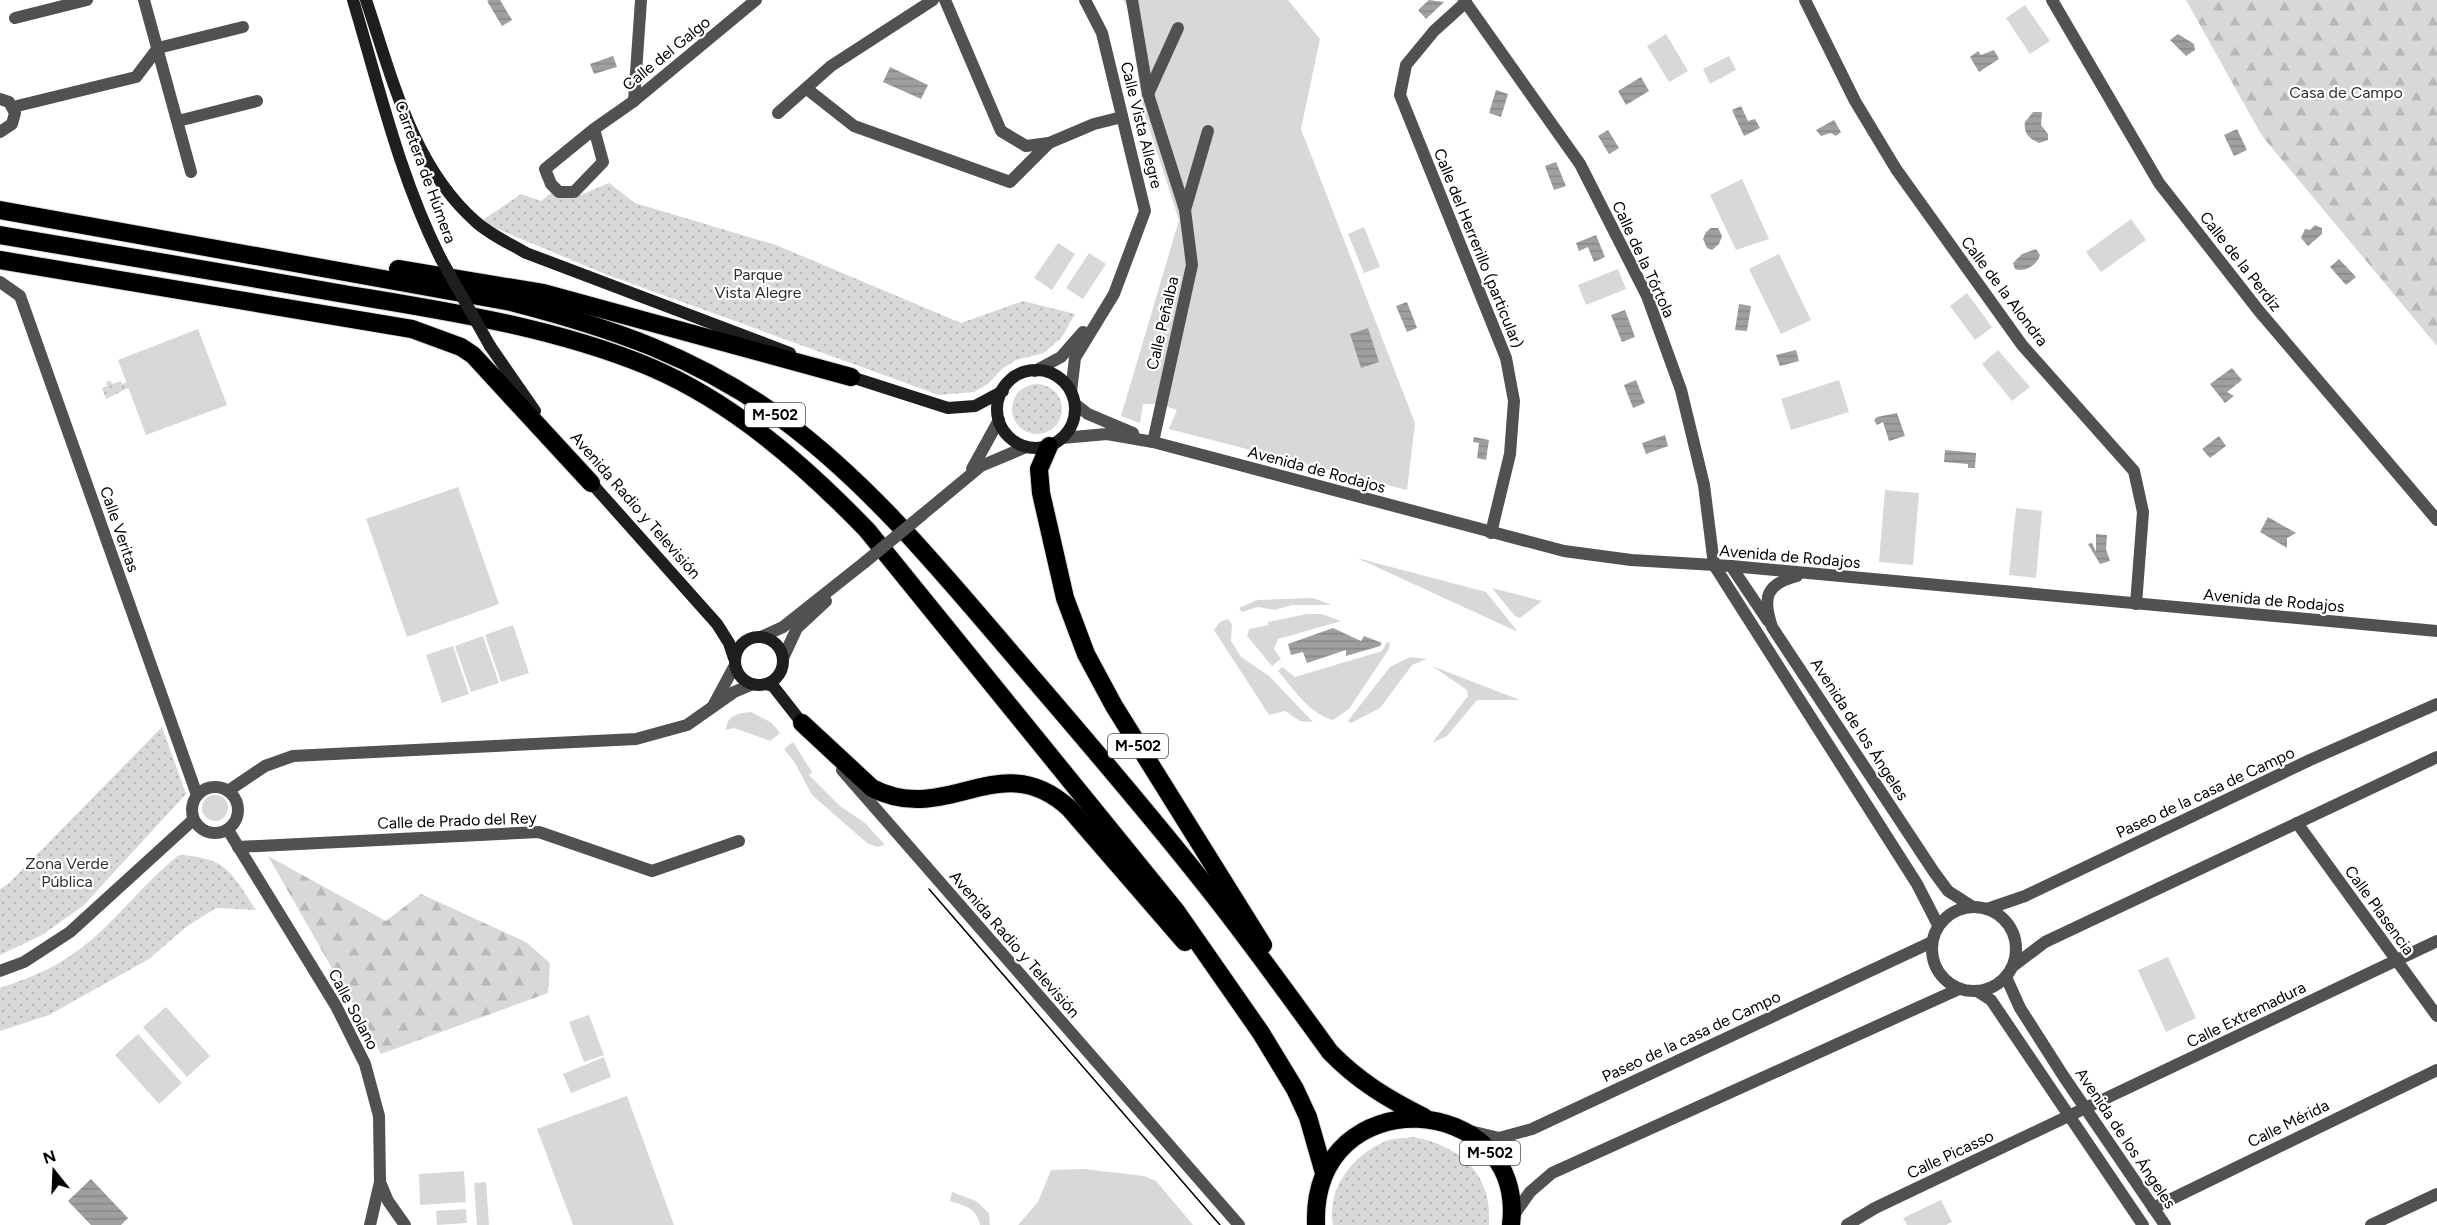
<svg xmlns="http://www.w3.org/2000/svg" width="2437" height="1225" viewBox="0 0 2437 1225" font-family="Figtree,sans-serif">
	<defs>
		<pattern id="forest-firs" width="22" height="20" patternUnits="userSpaceOnUse" patternTransform="scale(1.5)"><rect width="22" height="20" fill="#d8d8d8"/><path d="M5 1l3.5 6h-7zM16 11l3.5 6h-7z" fill="#b8b8b8"/></pattern>
		<pattern id="park-dots" width="8" height="8" patternUnits="userSpaceOnUse" patternTransform="scale(1.5)"><rect width="8" height="8" fill="#d8d8d8"/><path d="M2 2h.1M6 6h.1" fill="none" stroke="#b8b8b8" stroke-width="1.8" stroke-linecap="round"/></pattern>
		<pattern id="water-rules" width="6" height="5" patternUnits="userSpaceOnUse" patternTransform="scale(1.5)"><rect width="6" height="5" fill="#9f9f9f"/><path d="M0 2.5h6" fill="none" stroke="#878787"/></pattern>
	</defs>
	<rect width="100%" height="100%" fill="#fff"/>
	<g fill="#d8d8d8">
		<path d="M1123,0H1288L1320,39L1301,129L1415,423L1407,490L1169,429L1177,410L1160,404H1143L1140,423L1121,416L1179,220L1143,109L1128,8Z"/>
		<path d="M2025,5L2050,41L2030,54L2006,18Z"/>
		<path d="M1666,34L1688,71L1669,82L1647,46Z"/>
		<path d="M1729,56L1736,70L1710,84L1703,69Z"/>
		<path d="M1742,179L1769,239L1736,250L1710,195Z"/>
		<path d="M2131,219L2146,240L2101,272L2086,252Z"/>
		<path d="M1364,227L1380,267L1364,273L1348,234Z"/>
		<path d="M1058,243L1075,254L1052,290L1034,278Z"/>
		<path d="M1089,253L1106,264L1083,299L1066,288Z"/>
		<path d="M1779,254L1811,320L1781,334L1749,269Z"/>
		<path d="M1618,269L1626,289L1586,305L1578,285Z"/>
		<path d="M1967,293L1992,327L1975,340L1950,306Z"/>
		<path d="M198,329L227,405L146,435L118,360Z"/>
		<path d="M1998,350L2030,387L2012,401L1982,364Z"/>
		<path d="M1839,380L1849,412L1791,430L1781,399Z"/>
		<path d="M458,487L499,604L407,637L366,519Z"/>
		<path d="M1885,490L1919,493L1913,565L1879,562Z"/>
		<path d="M2016,508L2042,511L2036,578L2009,575Z"/>
		<path d="M1357,558L1486,592L1518,632Z"/>
		<path d="M1492,588L1542,601L1520,618L1515,616Z"/>
		<path d="M1313,598L1332,605H1292L1275,610L1258,607L1242,612L1239,608L1257,600Z"/>
		<path d="M1307,614H1322L1341,621L1278,639L1274,649L1281,659L1272,666L1247,636L1249,629L1268,625V622Z"/>
		<path d="M1228,619L1232,624L1231,641L1241,657L1269,676L1313,722L1300,721L1285,711L1269,715L1214,630L1220,622Z"/>
		<path d="M513,625L529,673L501,682L485,635Z"/>
		<path d="M483,636L499,683L471,692L455,646Z"/>
		<path d="M1387,642L1390,643L1389,649L1349,709L1333,720C1309,714 1294,689 1278,671L1282,667L1295,677L1382,651Z"/>
		<path d="M453,646L469,694L442,703L426,655Z"/>
		<path d="M1410,657L1427,659L1412,665L1380,708L1351,723L1348,721L1390,667Z"/>
		<path d="M1432,666L1520,700H1477L1447,736L1432,743L1468,696L1467,690Z"/>
		<path d="M751,712L772,723L780,733L770,741L734,728L726,730C727,715 738,713 751,712Z"/>
		<path d="M793,742L812,772L809,775L840,806L865,823L885,845L877,847L867,843L812,795L795,763L784,749Z"/>
		<circle cx="215" cy="808" r="13"/>
		<path d="M2168,957L2196,1018L2166,1032L2138,970Z"/>
		<path d="M166,1007L210,1056L187,1077L143,1027Z"/>
		<path d="M589,1015L604,1055L584,1062L569,1022Z"/>
		<path d="M138,1034L182,1083L159,1104L115,1055Z"/>
		<path d="M604,1057L611,1077L571,1093L563,1074Z"/>
		<path d="M627,1096L674,1225H573L537,1129Z"/>
		<path d="M1084,1169L1144,1176L1156,1181L1193,1225H1018L1038,1202L1051,1170Z"/>
		<path d="M464,1171L466,1202L420,1205L419,1174Z"/>
		<path d="M486,1182L489,1225H477L474,1183Z"/>
		<path d="M952,1192L976,1201L989,1213L990,1225H980C977,1208 965,1206 950,1201Z"/>
		<path d="M1941,1200L1952,1222L1946,1225H1907L1903,1218Z"/>
		<path d="M466,1209L467,1223L437,1225L436,1211Z"/>
	</g>
	<g fill="url(#forest-firs)">
		<path d="M2186,0H2437V346L2262,136Z"/>
		<path d="M268,856L386,921L421,894L526,942L550,963L548,993L381,1054Z"/>
	</g>
	<g fill="url(#park-dots)">
		<path d="M609,183L635,203L776,245L961,323L1023,301L1075,314L1062,337L1044,353L1016,360L1003,368L988,384L974,392L939,395L605,274L488,225L484,219L521,194L541,201L551,193L573,198Z"/>
		<path d="M110,380L112,384L121,381L122,384L128,382L130,387L106,399L102,388L107,386L106,382Z"/>
		<circle cx="1037" cy="409" r="25"/>
		<path d="M162,727L186,794L83,906L42,935L0,955V889L8,884Z"/>
		<path d="M179,855C227,857 232,874 256,910L216,908L186,927L149,959L49,1015L0,1031V988C23,980 46,972 67,958C110,931 139,886 179,855Z"/>
		<path d="M1414,1137C1460,1146 1493,1174 1489,1225H1333C1326,1188 1354,1154 1386,1141C1395,1138 1405,1138 1414,1137Z"/>
	</g>
	<g fill="url(#water-rules)">
		<path d="M489,0H500L512,20L502,26L487,1Z"/>
		<path d="M1429,0L1444,2L1426,19L1418,10Z"/>
		<path d="M2178,34L2194,44L2195,50L2186,56L2170,40Z"/>
		<path d="M1994,50L1999,59L1979,72L1970,57L1978,51L1981,55Z"/>
		<path d="M613,56L617,67L594,74L590,64Z"/>
		<path d="M890,67L928,85L921,99L883,82Z"/>
		<path d="M1641,77L1649,91L1626,105L1618,91Z"/>
		<path d="M1496,90L1508,94L1501,117L1489,113Z"/>
		<path d="M1741,106L1748,121L1755,119L1760,128L1744,136L1732,110Z"/>
		<path d="M2033,112H2042L2041,125L2048,134V140L2039,143C2030,139 2023,133 2025,122Z"/>
		<path d="M1834,120L1841,132L1836,136L1831,133L1821,136L1816,130Z"/>
		<path d="M2237,129L2247,150L2234,156L2224,135Z"/>
		<path d="M1608,130L1619,148L1609,154L1598,136Z"/>
		<path d="M1556,162L1566,186L1554,190L1545,166Z"/>
		<path d="M2315,225L2322,228V234L2308,246L2301,238L2305,229L2310,230Z"/>
		<path d="M1711,228H1718L1722,236L1719,244L1712,250L1707,248L1703,239L1706,232Z"/>
		<path d="M1596,235L1605,257L1594,262L1588,247L1579,251L1576,243Z"/>
		<path d="M2036,249L2040,255C2037,265 2025,273 2015,269L2013,263L2022,254Z"/>
		<path d="M2339,259L2356,277L2346,285L2330,267Z"/>
		<path d="M1407,302L1417,328L1407,332L1396,306Z"/>
		<path d="M1739,304L1751,306L1747,331L1735,330Z"/>
		<path d="M1625,310L1635,337L1622,342L1611,315Z"/>
		<path d="M1368,328L1379,362L1361,368L1350,334Z"/>
		<path d="M1796,350L1799,361L1780,366L1776,355Z"/>
		<path d="M2232,368L2242,380L2227,392L2234,396L2225,403L2210,384Z"/>
		<path d="M1636,380L1645,403L1633,408L1624,385Z"/>
		<path d="M1897,413L1905,436L1889,441L1883,422L1877,425L1874,420L1877,417Z"/>
		<path d="M1665,435L1668,446L1646,454L1642,443Z"/>
		<path d="M2219,436L2226,446L2210,458L2202,449Z"/>
		<path d="M1474,437L1489,440L1486,460L1477,458L1479,443L1473,442Z"/>
		<path d="M1945,450L1976,453L1975,468H1968V464L1944,462Z"/>
		<path d="M2268,517L2296,533L2287,538V548L2260,532Z"/>
		<path d="M2096,534L2107,535L2106,549L2110,561L2100,564L2088,544L2092,543L2096,552Z"/>
		<path d="M1333,628L1361,641L1364,636L1382,643L1380,646L1346,656V650L1307,663L1303,652L1291,655L1288,644Z"/>
		<path d="M91,1179L128,1218L121,1225H91L68,1201Z"/>
	</g>
	<g fill="none" stroke-linecap="round" stroke-linejoin="round">
		<g stroke="#dbdbdb" stroke-width="20">
			<g id="highway">
				<path d="M0,210L511,302C612,328 697,357 782,419C870,484 942,572 1013,655C1079,732 1145,808 1207,887C1250,941 1290,997 1330,1052C1358,1081 1388,1099 1424,1117"/>
				<path d="M0,235C115,254 229,274 344,294C446,311 554,327 650,367C734,403 804,465 867,530L1176,911L1261,1033L1295,1089L1308,1117L1324,1173"/>
				<path d="M0,260L412,329L461,347L473,355L591,483"/>
				<path d="M398,269L543,293L851,377"/>
				<path d="M1049,446L1039,469L1041,493L1065,598L1086,654L1114,706L1263,945"/>
				<path d="M802,723L872,788C947,827 1000,745 1069,808L1185,942"/>
				<path d="M1316,1225C1311,1076 1527,1091 1511,1225"/>
			</g>
		</g>
		<g stroke="#515151" stroke-width="12">
			<path d="M144,0L191,172"/>
			<path d="M945,0L1001,131L1026,146L1049,143L1094,124L1122,117"/>
			<path d="M1132,0L1148,94L1185,210L1192,265L1153,442"/>
			<path d="M1464,0L1580,164L1647,296L1681,390L1704,485L1714,565L1917,884L1938,925"/>
			<path d="M1805,0L1855,101L1896,169L2022,345L2134,471L2143,512L2136,604"/>
			<path d="M2052,0L2159,183L2259,311L2437,520"/>
			<path d="M1466,2L1434,31L1406,65L1400,95L1506,358L1514,401L1510,454L1491,533"/>
			<path d="M15,18L87,0"/>
			<path d="M807,89L854,126L1010,182L1049,143"/>
			<path d="M1148,94L1178,28"/>
			<path d="M0,99L9,102L15,113L12,124L0,132"/>
			<path d="M634,101L641,0"/>
			<path d="M13,107L136,77L158,48L243,27"/>
			<path d="M778,113L831,66L933,0"/>
			<path d="M178,121L257,101"/>
			<path d="M594,129L603,162L574,192H559L551,184L545,169L594,129L634,101L756,0"/>
			<path d="M1185,210L1208,131"/>
			<path d="M0,282L20,296L197,795"/>
			<path d="M1035,371L1061,357L1083,332"/>
			<path d="M1071,392L1075,358L1114,294L1145,211L1102,33L1085,0"/>
			<path d="M1075,404L1088,414L1133,433"/>
			<path d="M1062,438L1107,434L1153,442L1564,551L1631,560L1731,566L2437,631"/>
			<path d="M972,469L999,420"/>
			<path d="M922,515L981,466L1026,447"/>
			<path d="M1731,566L1768,621"/>
			<path d="M1797,576C1766,584 1762,597 1772,627L1934,872L1948,891L1973,907"/>
			<path d="M761,637L783,627L865,562"/>
			<path d="M784,656L797,628L826,601"/>
			<path d="M713,706L735,665"/>
			<path d="M842,770L1239,1225"/>
			<circle cx="215" cy="810" r="23"/>
			<path d="M228,791L265,766L293,756L636,739L687,725L734,692L753,684"/>
			<path d="M2297,823L2437,1016"/>
			<path d="M228,830L336,1006L365,1064L379,1116L380,1182L370,1225"/>
			<path d="M238,847L539,832L652,871L739,841"/>
			<circle cx="1974" cy="949" r="42"/>
			<path d="M1987,909L2025,896L2310,760L2437,704"/>
			<path d="M2012,967L2045,942L2437,757"/>
			<path d="M0,971L24,962L70,932L193,820"/>
			<path d="M2006,977L2020,1008L2064,1077L2165,1225"/>
			<path d="M1977,991L1991,1000L2143,1225"/>
			<path d="M1466,1130L1499,1138L1532,1129L1932,942"/>
			<path d="M380,1182L388,1201L405,1225"/>
			<path d="M2153,1208L2437,1070"/>
			<path d="M1511,1219L1530,1192L1552,1173L1959,989"/>
			<path d="M1847,1225L1875,1208L2437,941"/>
			<path d="M2371,1225L2437,1194"/>
		</g>
		<g stroke="#1e1e1e" stroke-width="12">
			<path d="M353,0C379,87 400,178 441,259"/>
			<path d="M366,0C392,77 412,165 475,221C490,235 509,243 526,253L790,353"/>
			<path d="M490,346L535,411"/>
			<circle cx="1036" cy="409" r="39"/>
			<path d="M845,375L948,408L975,406L1003,391"/>
			<path d="M586,477L717,624L729,643L734,658"/>
			<circle cx="759" cy="661" r="24"/>
			<path d="M766,684L773,686L802,723"/>
		</g>
		<use href="#highway" stroke="#000" stroke-width="18"/>
		<path stroke="#000" stroke-width="1.5" d="M929,889L1220,1225"/>
		<path stroke="#515151" stroke-width="12" d="M865,562L922,515"/>
		<path stroke="#1e1e1e" stroke-width="12" d="M441,259L490,346"/>
	</g>
	<g text-anchor="middle" stroke-width="4.5" stroke-linejoin="round" paint-order="stroke">
		<g fill="#fff" stroke="#4c4c4c" stroke-width="1.5">
			<rect x="745" y="403" width="60" height="24" rx="4.5"/>
			<rect x="1108" y="734" width="60" height="24" rx="4.5"/>
			<rect x="1460" y="1141" width="60" height="24" rx="4.5"/>
		</g>
		<g font-size="15" font-weight="bold" fill="#000">
			<text x="775" y="420">M-502</text>
			<text x="1138" y="751">M-502</text>
			<text x="1490" y="1158">M-502</text>
		</g>
		<g font-size="16" fill="#000" stroke="#fff">
			<text transform="translate(666 53) rotate(-39)" y="6">Calle del Galgo</text>
			<text transform="translate(1142 125) rotate(76)" y="6">Calle Vista Allegre</text>
			<text transform="translate(426 172) rotate(70)" y="6">Carretera de Húmera</text>
			<text transform="translate(1479 248) rotate(68)" y="6">Calle del Herrerillo (particular)</text>
			<text transform="translate(1644 259) rotate(65)" y="6">Calle de la Tórtola</text>
			<text transform="translate(2241 261) rotate(52)" y="6">Calle de la Perdiz</text>
			<text transform="translate(2005 291) rotate(53)" y="6">Calle de la Alondra</text>
			<text transform="translate(1162 323) rotate(-77)" y="6">Calle Peñalba</text>
			<text transform="translate(1317 469) rotate(15)" y="6">Avenida de Rodajos</text>
			<text transform="translate(636 505) rotate(49)" y="6">Avenida Radio y Televisión</text>
			<text transform="translate(120 529) rotate(71)" y="6">Calle Veritas</text>
			<text transform="translate(1790 556) rotate(5)" y="6">Avenida de Rodajos</text>
			<text transform="translate(2274 600) rotate(5)" y="6">Avenida de Rodajos</text>
			<text transform="translate(1860 729) rotate(57)" y="6">Avenida de los Ángeles</text>
			<text transform="translate(2205 792) rotate(-25)" y="6">Paseo de la casa de Campo</text>
			<text transform="translate(457 820) rotate(-2)" y="6">Calle de Prado del Rey</text>
			<text transform="translate(2380 910) rotate(54)" y="6">Calle Plasencia</text>
			<text transform="translate(1015 944) rotate(49)" y="6">Avenida Radio y Televisión</text>
			<text transform="translate(354 1009) rotate(62)" y="6">Calle Solano</text>
			<text transform="translate(2246 1014) rotate(-26)" y="6">Calle Extremadura</text>
			<text transform="translate(1691 1036) rotate(-25)" y="6">Paseo de la casa de Campo</text>
			<text transform="translate(2288 1123) rotate(-26)" y="6">Calle Mérida</text>
			<text transform="translate(2126 1138) rotate(56)" y="6">Avenida de los Ángeles</text>
			<text transform="translate(1950 1154) rotate(-25)" y="6">Calle Picasso</text>
		</g>
		<g font-size="16" fill="#2f2f2f" stroke="#fff">
			<text x="2346" y="98">Casa de Campo</text>
			<text x="758" y="280">Parque<tspan x="758" dy="18">Vista Alegre</tspan></text>
			<text x="67" y="869">Zona Verde<tspan x="67" dy="18">Pública</tspan></text>
		</g>
	</g>
	<g transform="translate(54 1171) rotate(342)" stroke="#ffffff" stroke-width="4.5" paint-order="stroke">
	<path d="M0-4.5L10 22L0 15L-10 22Z" fill="#000000"/>
	<text y="-9" font-size="16" font-weight="bold" text-anchor="middle" fill="#000000">N</text>
	</g>
</svg>
